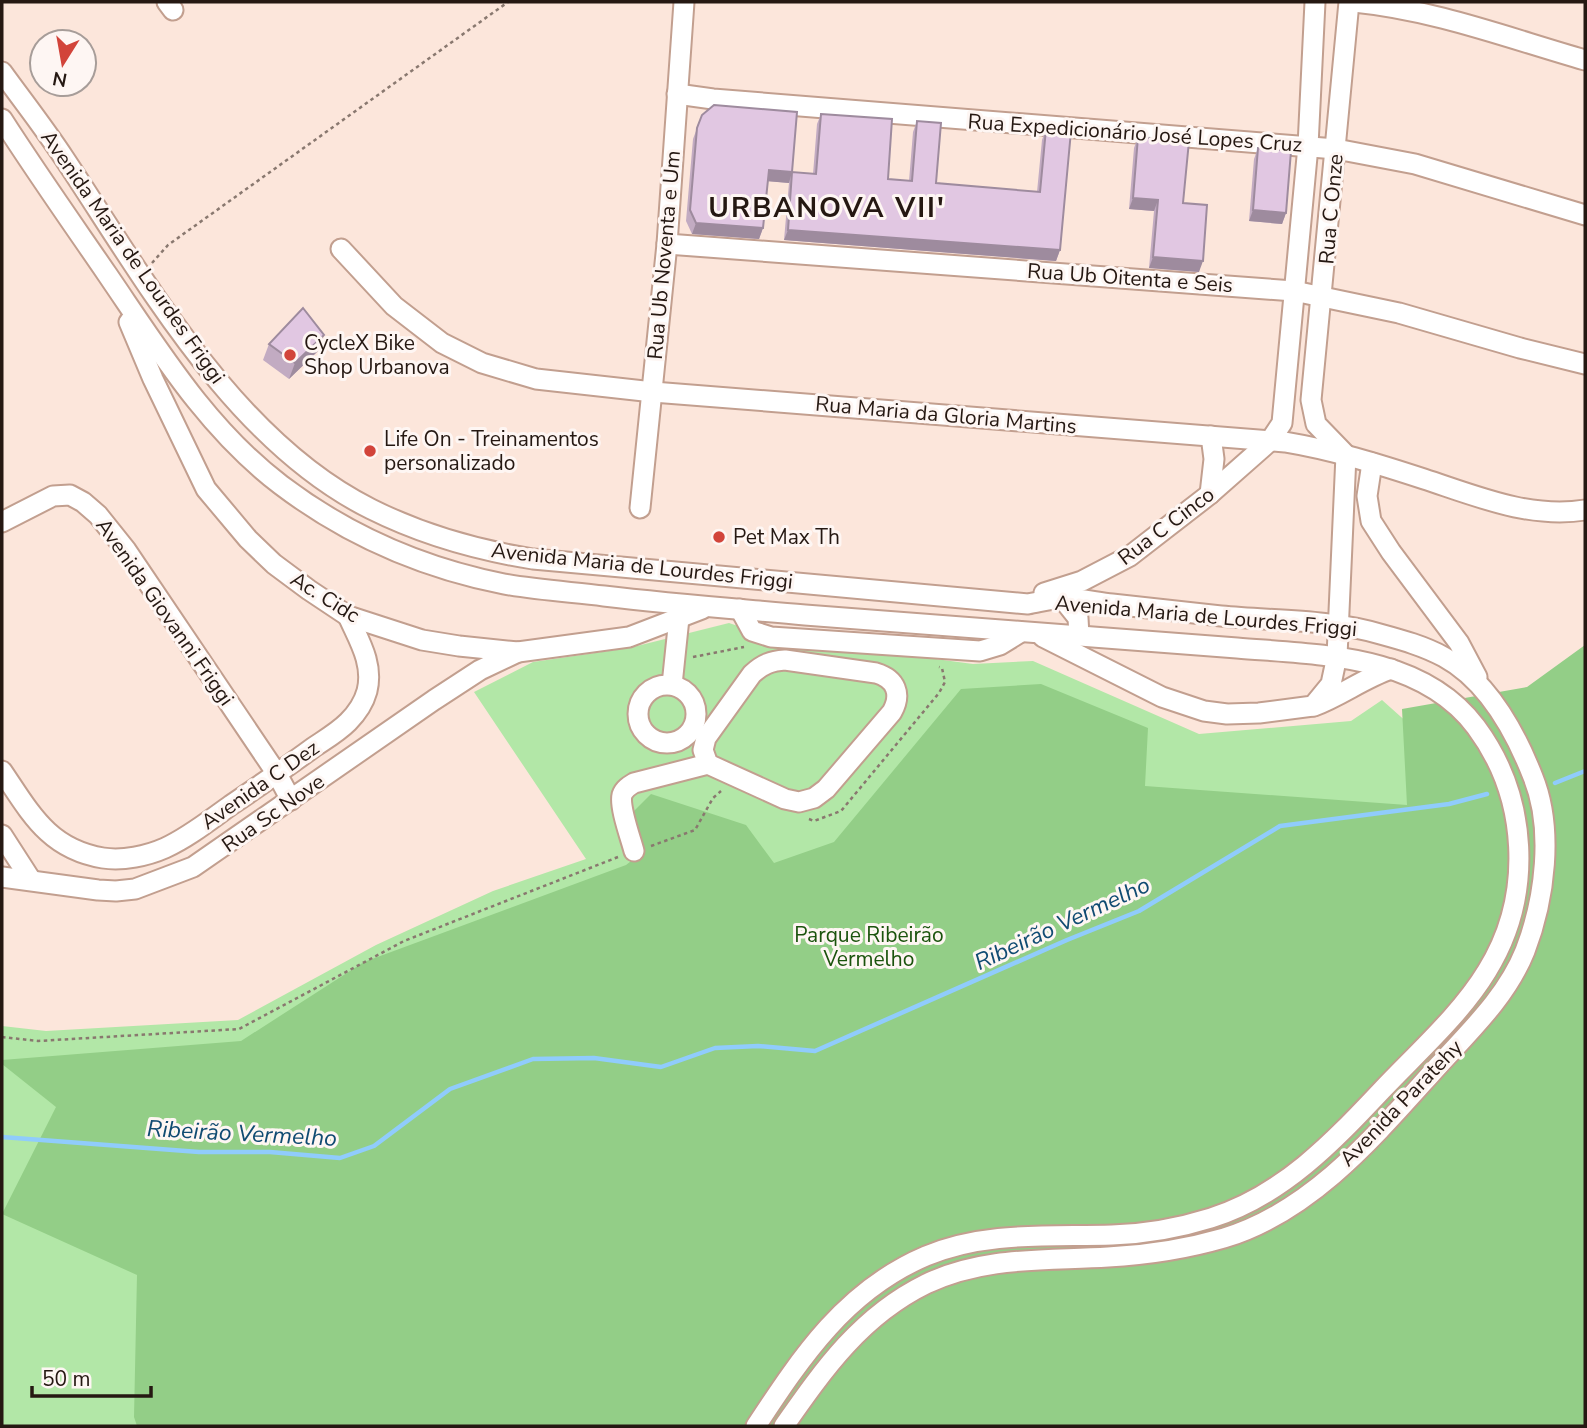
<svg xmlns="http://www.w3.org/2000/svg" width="1587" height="1428" viewBox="0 0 1587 1428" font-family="'Nunito Sans',sans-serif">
	<rect width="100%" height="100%" fill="#fce6db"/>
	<path fill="#b2e7a7" d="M729,623L771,637L973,664L1033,661L1199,734L1351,721L1382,700L1492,798L729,1426H2V1026L46,1031L238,1020L376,945L493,891L586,859L474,692L533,662L629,648Z"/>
	<path fill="#93ce87" d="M1585,645V1426H137L134,1417L137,1275L2,1214L56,1107L2,1064V1060L241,1041L364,962L626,865L643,852L625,820L651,794L746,825L774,863L834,842L961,689L1041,684L1148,728L1145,786L1407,805L1402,709L1527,687Z"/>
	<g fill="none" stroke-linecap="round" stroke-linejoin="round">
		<g stroke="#90ccfc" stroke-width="4.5">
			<path d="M1555,783L1585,771"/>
			<path d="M2,1137L199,1152H270L340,1158L374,1146L450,1089L533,1059L594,1058L661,1067L715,1048L758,1046L815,1051L1067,940L1139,911L1280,826L1449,804L1487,794"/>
		</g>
		<g stroke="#c29f8f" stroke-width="23">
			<g id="minor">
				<path d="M167,2L173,10"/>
				<path d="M1354,2C1435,10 1508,38 1585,60"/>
				<path d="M2,72C23,101 45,129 64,158C146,281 234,441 371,509C423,535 476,550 533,559L1028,604C1039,602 1050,599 1061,598C1078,598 1095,602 1112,604C1148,608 1185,612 1221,616C1274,621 1329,619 1380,634C1402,640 1424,646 1444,657C1488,681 1515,731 1533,777C1554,829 1545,899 1525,951C1507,996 1471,1030 1439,1065C1379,1131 1314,1211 1224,1238C1186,1249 1148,1255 1108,1257C1046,1261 984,1256 926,1284C861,1316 824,1369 784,1426"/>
				<path d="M677,94L713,99L1336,149L1415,164L1585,215"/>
				<path d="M2,119C36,172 72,223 107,274C159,350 207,429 281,485C347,535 423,568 504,584C537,590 571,592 604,596C671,604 738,609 805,615C949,627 1093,636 1237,648C1320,655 1421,654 1476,727C1528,797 1534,895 1487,971C1461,1014 1417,1053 1382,1090C1333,1142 1282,1196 1211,1218C1179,1228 1145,1234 1112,1235C1050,1237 985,1231 926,1256C846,1290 802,1356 756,1426"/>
				<path d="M667,244L1294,291L1399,313L1520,348L1585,364"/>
				<path d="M341,249L394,306L442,343L482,363L536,379L653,392L1285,442C1333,450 1378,464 1424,479C1476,496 1530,519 1585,510"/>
				<path d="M129,322L153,379L206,489L248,539L274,564L309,590L348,616L422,640L459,646L518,652L629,637L702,609"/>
				<path d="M1372,463L1367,496L1371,521L1391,552L1459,643L1477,677"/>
				<path d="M1210,494L1214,459L1211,436"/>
				<path d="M640,508L667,244L684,2"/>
				<path d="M2,522L53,496L70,495L83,502L98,515L126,550L277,774L291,800"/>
				<path d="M1044,593L1082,581L1130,556L1210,494L1270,441L1282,423L1308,146L1315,2"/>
				<path d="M1062,598L1078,618L1079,636"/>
				<path d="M740,609L752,631L771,637L980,651L1000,645L1021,632"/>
				<path d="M1043,637L1162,697L1204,711L1227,714L1259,713L1313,706L1331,684L1337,656L1346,455L1316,424L1311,400L1349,2"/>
				<path d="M672,685L679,618"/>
				<circle cx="667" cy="714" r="29"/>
				<path d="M1314,706C1341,696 1364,678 1391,669"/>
				<path d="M2,771C30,812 48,849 103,858C123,861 147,856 165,848C189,837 210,820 231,805C259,786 287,767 314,747C326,739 338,732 348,722C357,713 364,702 367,691C374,663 358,639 348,616"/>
				<path d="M2,835L31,880"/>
				<path d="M634,851C631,839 619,807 622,795C624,789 629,786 634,783L708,764L785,799L799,802L814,798L826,789L892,712C902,694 896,679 876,673L785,660C771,661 763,664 752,674L706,738L703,750L708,764"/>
				<path d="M2,877L98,890L116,891L135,889L193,867L434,700L480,670L518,652"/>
			</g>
		</g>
		<g stroke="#89786f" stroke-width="2.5" stroke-dasharray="3.5 3.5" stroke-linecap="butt">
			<path d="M152,263L168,245L508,2"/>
			<path d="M693,657L744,647"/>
			<path d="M809,819L814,821L841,811L939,693L945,682L942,668L939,667"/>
			<path d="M651,846L695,830L713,798L721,791"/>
			<path d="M2,1037L38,1041L239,1029L404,941L618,857"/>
		</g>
		<use href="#minor" stroke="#fff" stroke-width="19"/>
	</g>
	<g fill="#c2abc2">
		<path d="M821,114L888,179L909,181L913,132L917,121L936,183L1037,192L1042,140L1046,129L1060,250L1056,261L784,240L789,183L768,181L763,228L759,239L692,234L686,221L693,139L702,115L792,172L813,174L817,124Z"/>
		<path d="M1138,137L1183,203L1199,272L1149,268L1154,211L1129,209L1134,148Z"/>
		<path d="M1258,148L1286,213L1282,224L1249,221L1254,159Z"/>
		<path d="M269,344L318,351L289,379L263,360Z"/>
	</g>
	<g fill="#9e8b9e">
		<path d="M769,170L792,172L789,183L765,181Z"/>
		<path d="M1133,198L1158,200L1154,211L1129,209Z"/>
		<path d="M1253,210L1286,213L1282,224L1249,221Z"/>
		<path d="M696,223L763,228L759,239L692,234Z"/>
		<path d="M788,230L1060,250L1056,261L784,240Z"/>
		<path d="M1153,257L1203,261L1199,272L1149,268Z"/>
		<path d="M324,335L318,351L289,379L295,363Z"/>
	</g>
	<g fill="#e1c7e2" stroke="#9e8b9e" stroke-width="2">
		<path d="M714,105L797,112L792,172L769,170L763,228L696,223L690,210L697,128L702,115Z"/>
		<path d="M821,114L892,119L888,179L912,181L917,121L941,123L936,183L1040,192L1046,129L1071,131L1060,250L788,230L792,172L816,174Z"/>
		<path d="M1138,137L1189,141L1183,203L1207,205L1203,261L1153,257L1158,200L1133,198Z"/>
		<path d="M1258,148L1291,151L1286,213L1253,210Z"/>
		<path d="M303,308L324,335L295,363L269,344Z"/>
	</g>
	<g fill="#d2443a" stroke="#fef6f3" stroke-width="2.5">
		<circle cx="290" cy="355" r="7"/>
		<circle cx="370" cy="451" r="7"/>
		<circle cx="719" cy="537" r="7"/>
	</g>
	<g text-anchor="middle" stroke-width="6" stroke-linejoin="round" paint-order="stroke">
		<g font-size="21" fill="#251812" stroke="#fef6f3">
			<text transform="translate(1135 133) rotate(4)" y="7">Rua Expedicionário José Lopes Cruz</text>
			<text transform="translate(1331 209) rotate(-85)" y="7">Rua C Onze</text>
			<text transform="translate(664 255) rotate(-85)" y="7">Rua Ub Noventa e Um</text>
			<text transform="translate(133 257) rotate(55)" y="7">Avenida Maria de Lourdes Friggi</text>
			<text transform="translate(1130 278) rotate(4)" y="7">Rua Ub Oitenta e Seis</text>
			<text transform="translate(946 415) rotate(5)" y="7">Rua Maria da Gloria Martins</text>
			<text transform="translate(1166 526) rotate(-37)" y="7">Rua C Cinco</text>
			<text transform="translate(642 566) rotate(6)" y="7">Avenida Maria de Lourdes Friggi</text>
			<text transform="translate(325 597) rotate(32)" y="7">Ac. Cidc</text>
			<text transform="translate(165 612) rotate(55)" y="7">Avenida Giovanni Friggi</text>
			<text transform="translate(1206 616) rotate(5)" y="7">Avenida Maria de Lourdes Friggi</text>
			<text transform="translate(260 785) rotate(-35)" y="7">Avenida C Dez</text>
			<text transform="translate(273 813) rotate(-35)" y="7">Rua Sc Nove</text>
			<text transform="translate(1401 1103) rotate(-46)" y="7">Avenida Paratehy</text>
		</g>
		<g font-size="21" fill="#251812" stroke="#fef6f3" text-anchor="start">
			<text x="304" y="350">CycleX Bike<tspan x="304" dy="24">Shop Urbanova</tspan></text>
			<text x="384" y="446">Life On - Treinamentos<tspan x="384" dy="24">personalizado</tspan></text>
			<text x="733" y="544">Pet Max Th</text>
		</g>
		<g font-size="21" fill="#1a530c" stroke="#fef6f3">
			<text x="869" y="942">Parque Ribeirão<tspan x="869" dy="24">Vermelho</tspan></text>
		</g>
		<g font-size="23" font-style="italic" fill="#104b72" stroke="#fef6f3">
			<text transform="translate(1062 923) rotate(-25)" y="8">Ribeirão Vermelho</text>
			<text transform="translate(242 1133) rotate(3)" y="8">Ribeirão Vermelho</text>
		</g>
		<g font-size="28" font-weight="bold" letter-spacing="2" fill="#251812" stroke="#fef6f3">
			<text x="827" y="217">URBANOVA VII'</text>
		</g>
	</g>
	<rect width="1587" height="1428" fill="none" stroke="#251812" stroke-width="7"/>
	<g transform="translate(63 63) rotate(191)"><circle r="33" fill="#fef6f3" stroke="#a79d99" stroke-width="2"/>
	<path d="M0-5L12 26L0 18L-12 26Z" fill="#d2443a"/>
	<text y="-10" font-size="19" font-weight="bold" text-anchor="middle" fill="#251812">N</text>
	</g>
	<path d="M32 1386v10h119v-10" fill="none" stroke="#251812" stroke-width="3.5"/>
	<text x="42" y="1386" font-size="21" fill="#251812" stroke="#fef6f3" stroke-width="5" paint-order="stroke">50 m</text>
</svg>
